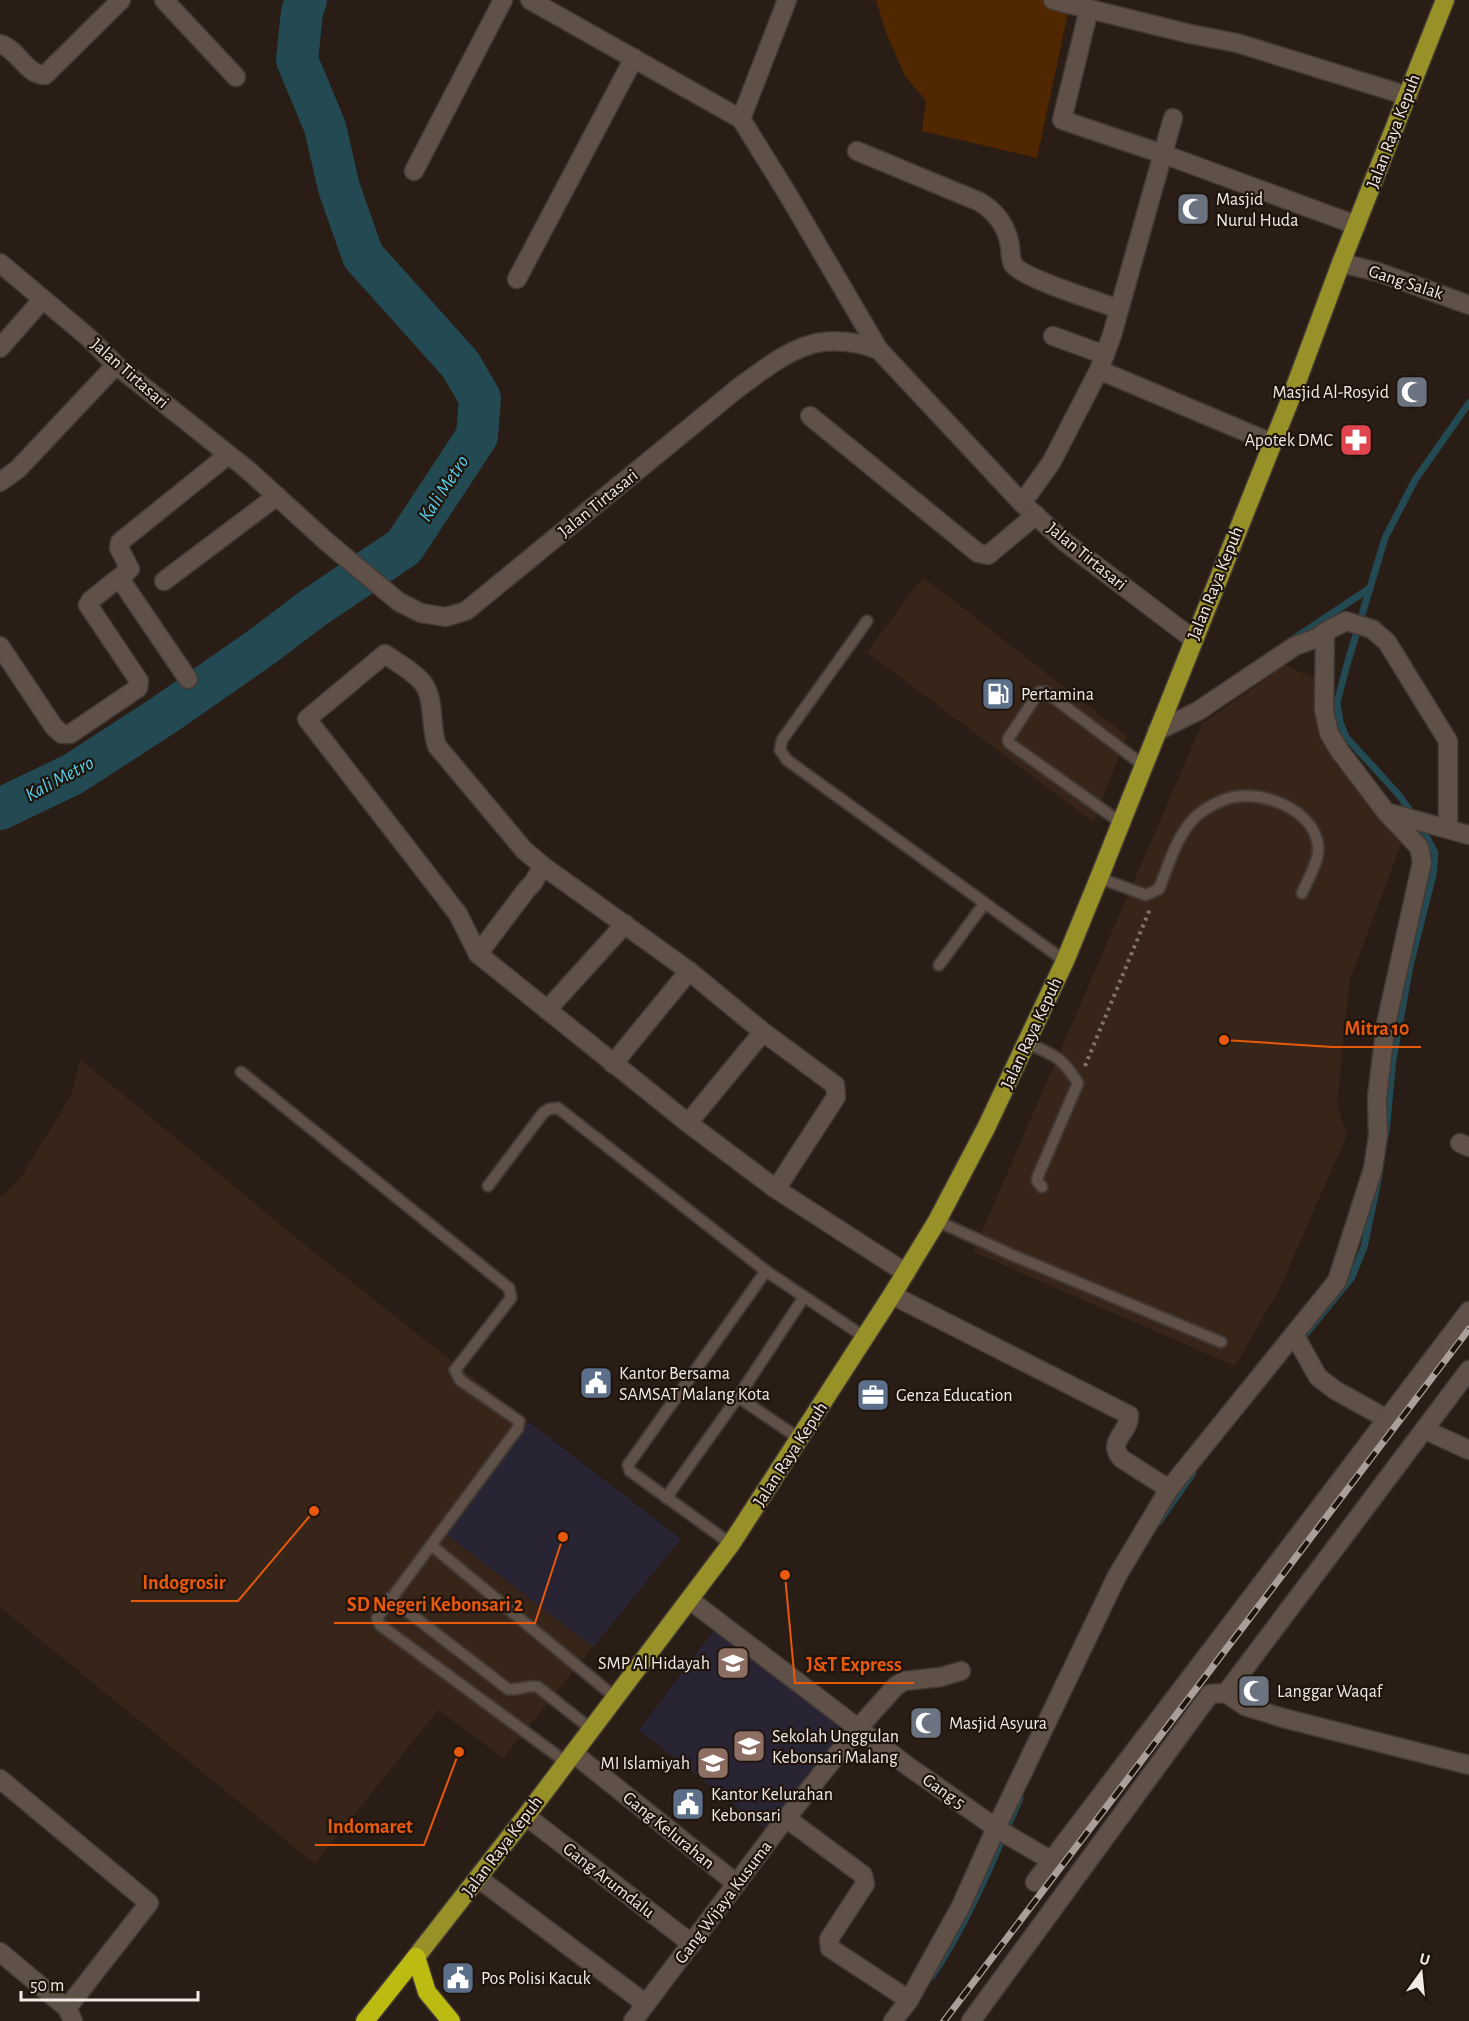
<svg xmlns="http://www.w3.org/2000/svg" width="1469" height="2021" viewBox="0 0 1469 2021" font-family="'Alegreya Sans',sans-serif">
	<rect width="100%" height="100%" fill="#291d15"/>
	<g fill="#362518">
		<path d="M923,577L1127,736L1093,822L867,652Z"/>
		<path d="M1285,665L1315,678L1318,726L1336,765L1403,840L1350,979L1337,1104L1347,1135L1280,1288L1235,1366L973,1252L1202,724Z"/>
		<path d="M80,1059L315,1253L529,1422L446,1534L593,1647L503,1758L438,1710L315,1864L0,1607V1198L19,1180L71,1096Z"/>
	</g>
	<g fill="#292434">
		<path d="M529,1422L681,1539L593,1647L446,1534Z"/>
		<path d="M717,1626L853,1728L771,1834L639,1730Z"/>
	</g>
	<path fill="#512700" d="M876,0H1069L1068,13L1037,158L922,131L926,101L905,76L885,30Z"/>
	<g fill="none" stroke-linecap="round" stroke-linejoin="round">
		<g stroke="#234a53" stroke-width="7">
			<path d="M1295,638L1370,588"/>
			<path d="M1414,816L1398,794L1346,737L1340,722L1337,703L1346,668L1385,538L1415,480L1469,403"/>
			<path d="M1386,1133L1393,1059L1410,966L1433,875L1435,853L1420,825"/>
			<path d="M1300,1341L1352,1277L1364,1247L1379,1176"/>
			<path d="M1158,1523L1193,1473"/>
			<path d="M932,1976C969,1921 994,1858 1020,1798"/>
		</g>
		<path stroke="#234a53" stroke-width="42" d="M0,809L73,774L164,715L263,646L313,608L404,547L477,436L480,398L460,364L363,256L339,188L325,127L297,60L302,12L306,0"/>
		<g stroke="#423934" stroke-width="14">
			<g id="lane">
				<path d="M867,621L782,740L780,750L787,760L1065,961"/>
				<path d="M1120,822L1009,743L1008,739L1039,692H1046L1143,765"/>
				<path d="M1099,878L1146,895L1159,889C1169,864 1178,830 1200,813C1209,806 1223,799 1234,797C1265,791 1313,810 1318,845C1320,860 1308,879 1302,893"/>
				<path d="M939,965L984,904"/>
				<path d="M1027,1043C1054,1055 1062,1057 1078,1083L1038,1176L1037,1181L1042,1187"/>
				<path d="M241,1072L509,1288L511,1298L455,1370L460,1380L519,1421L518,1428L377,1618L380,1625L566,1762"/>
				<path d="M488,1186L543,1113L549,1109L558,1108L766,1271L866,1338"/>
				<path d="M937,1221L1012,1255L1221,1342"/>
				<path d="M738,1397L800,1439"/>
				<path d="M666,1498L738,1397L804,1297"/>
				<path d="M731,1544L630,1471L628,1465L766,1271"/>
				<path d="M431,1545L616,1698"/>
				<path d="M390,1598L508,1689C519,1691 528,1684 538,1687L591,1729"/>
			</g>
		</g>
		<g stroke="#423934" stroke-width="21">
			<g id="street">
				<path d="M164,0L236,77"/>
				<path d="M530,0L741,119L787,193L879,350"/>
				<path d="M1053,0L1190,34L1237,43L1408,96"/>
				<path d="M1089,9L1062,120L1163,154L1356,225"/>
				<path d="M0,44C18,49 26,75 45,75L121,0"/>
				<path d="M741,119L787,0"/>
				<path d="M857,151L980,202C996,212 1007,227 1010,246C1011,253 1010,259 1013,264C1021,278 1100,302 1119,309"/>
				<path d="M414,171L503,0"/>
				<path d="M0,263L88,337L116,365L248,470L327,542L399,602L421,613L446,617L466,611L738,388C787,352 817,327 879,350L1022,503L1065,542L1193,639"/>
				<path d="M1341,263L1378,272L1469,305"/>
				<path d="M517,279L634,58"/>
				<path d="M1053,336L1105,355"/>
				<path d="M0,348L43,299"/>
				<path d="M1099,370L1272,443"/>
				<path d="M810,416L978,553L988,555L1036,515"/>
				<path d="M0,482L18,469L116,365"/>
				<path d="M1022,503L1051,463L1099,370L1112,335L1173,118"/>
				<path d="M120,579L188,679"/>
				<path d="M164,581L277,496"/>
				<path d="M1325,632L1346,621L1372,629L1387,642L1448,741V829"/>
				<path d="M0,646L54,727L62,734H70L138,688L139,681L88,605L91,600L130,569L119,548L120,542L228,455"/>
				<path d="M1157,731L1198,711L1295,646L1317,638L1325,632L1324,710L1329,733L1339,750L1386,812L1469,835"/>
				<path d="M478,954L527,889L533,883L543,866"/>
				<path d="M547,1010L625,924"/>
				<path d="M613,1064L689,971"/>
				<path d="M688,1123L763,1032"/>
				<path d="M1460,1143L1469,1147"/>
				<path d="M776,1189L836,1097L835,1085L763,1032L689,971L543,866L524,850L437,746C430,727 435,704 425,686C417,673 397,663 385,654L307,719L458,914L478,954L688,1123L776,1189L906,1273"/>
				<path d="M892,1295L1129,1415C1130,1433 1105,1441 1122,1459L1169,1489"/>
				<path d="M1294,1334L1318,1377L1335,1390L1387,1419"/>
				<path d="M1425,1430L1469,1450"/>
				<path d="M690,1600L905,1764L999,1830L1052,1861"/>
				<path d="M1226,1693L1469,1370"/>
				<path d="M573,1753L737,1884"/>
				<path d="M0,1779L149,1903L67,2008"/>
				<path d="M526,1816L692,1944"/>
				<path d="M786,1818L863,1875L865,1884L829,1939L830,1948L909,2000"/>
				<path d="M478,1878L646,2004"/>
				<path d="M1035,1882L1469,1311"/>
				<path d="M0,1952L67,2008L73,2021"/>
				<path d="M633,2021L776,1831L859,1727L896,1686L904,1681L941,1677L961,1671"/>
				<path d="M893,2021L909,2000L961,1906L996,1828L1117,1576L1169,1489L1337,1281L1373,1169L1378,1136L1377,1097L1386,1024L1422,862L1419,847L1386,812"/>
				<path d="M971,2021L1210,1694L1226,1693L1245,1706L1283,1718L1469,1765"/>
			</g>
		</g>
		<g stroke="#423934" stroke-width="21">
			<path id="primary" d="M416,1957L526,1816L731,1544L892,1295L937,1221L986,1128L1065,961L1099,878L1292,395L1341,263L1445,0"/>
		</g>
		<g stroke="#423934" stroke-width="21">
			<g id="highway">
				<path d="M416,1957L427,1992L451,2021"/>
				<path d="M365,2021L416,1957"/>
			</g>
		</g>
		<path stroke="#7f756e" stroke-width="4" stroke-dasharray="3 4.5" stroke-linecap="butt" d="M1085,1066L1150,909"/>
		<use href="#lane" stroke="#5f5147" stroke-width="10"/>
		<use href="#street" stroke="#5f5147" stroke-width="18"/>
		<use href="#primary" stroke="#979127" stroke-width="18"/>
		<use href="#highway" stroke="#bcbb12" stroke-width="18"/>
		<g stroke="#aaa099" stroke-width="7">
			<path id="rail" d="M944,2021L1469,1329"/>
		</g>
		<use href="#rail" stroke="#1f140c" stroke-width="4.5" stroke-dasharray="14" stroke-linecap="butt"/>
	</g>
	<defs>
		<g id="mosque-square" transform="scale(1.725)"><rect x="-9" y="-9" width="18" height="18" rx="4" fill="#6b7280" stroke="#1f140c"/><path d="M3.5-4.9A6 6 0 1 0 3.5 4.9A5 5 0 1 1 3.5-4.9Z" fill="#fff"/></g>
		<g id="pharmacy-square" transform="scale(1.725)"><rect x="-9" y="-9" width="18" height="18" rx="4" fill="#e0444e" stroke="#1f140c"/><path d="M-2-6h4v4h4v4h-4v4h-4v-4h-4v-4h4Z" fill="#fff"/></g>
		<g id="fuel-square" transform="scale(1.725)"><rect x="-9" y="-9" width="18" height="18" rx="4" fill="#5c6f8a" stroke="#1f140c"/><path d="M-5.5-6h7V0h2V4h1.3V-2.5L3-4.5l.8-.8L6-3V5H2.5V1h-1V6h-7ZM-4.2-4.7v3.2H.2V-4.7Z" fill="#fff"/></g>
		<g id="civic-square" transform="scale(1.725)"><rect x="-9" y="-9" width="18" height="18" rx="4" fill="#5c6f8a" stroke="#1f140c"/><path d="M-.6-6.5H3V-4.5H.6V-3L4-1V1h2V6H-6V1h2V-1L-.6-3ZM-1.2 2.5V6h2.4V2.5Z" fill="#fff"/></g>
		<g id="office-square" transform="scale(1.725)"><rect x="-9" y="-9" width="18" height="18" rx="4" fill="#5c6f8a" stroke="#1f140c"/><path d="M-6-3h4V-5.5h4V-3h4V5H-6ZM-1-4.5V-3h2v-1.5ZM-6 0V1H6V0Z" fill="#fff"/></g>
		<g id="school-square" transform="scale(1.725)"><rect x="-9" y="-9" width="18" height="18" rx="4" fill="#8d6e63" stroke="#1f140c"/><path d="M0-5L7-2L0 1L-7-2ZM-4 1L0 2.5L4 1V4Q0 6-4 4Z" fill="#fff"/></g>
	</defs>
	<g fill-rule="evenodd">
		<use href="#mosque-square" x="1193" y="209"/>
		<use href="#mosque-square" x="1412" y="392"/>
		<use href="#pharmacy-square" x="1356" y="440"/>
		<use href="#fuel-square" x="998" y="694"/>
		<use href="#civic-square" x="596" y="1383"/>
		<use href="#office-square" x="873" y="1395"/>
		<use href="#school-square" x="733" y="1663"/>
		<use href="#mosque-square" x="1254" y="1691"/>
		<use href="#mosque-square" x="926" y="1723"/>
		<use href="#school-square" x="749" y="1746"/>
		<use href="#school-square" x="713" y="1763"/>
		<use href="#civic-square" x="688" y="1804"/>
		<use href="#civic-square" x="458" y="1978"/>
	</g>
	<g text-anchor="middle" stroke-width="4.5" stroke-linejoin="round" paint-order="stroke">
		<g font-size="18" fill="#f2eae4" stroke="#1f140c">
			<text transform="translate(1393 131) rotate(-69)" y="6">Jalan Raya Kepuh</text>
			<text transform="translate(1406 282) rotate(18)" y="6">Gang Salak</text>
			<text transform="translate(130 373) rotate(41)" y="6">Jalan Tirtasari</text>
			<text transform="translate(598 503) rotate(-39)" y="6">Jalan Tirtasari</text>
			<text transform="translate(1087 556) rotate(39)" y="6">Jalan Tirtasari</text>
			<text transform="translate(1215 583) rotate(-68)" y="6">Jalan Raya Kepuh</text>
			<text transform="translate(1031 1033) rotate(-65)" y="6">Jalan Raya Kepuh</text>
			<text transform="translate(790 1454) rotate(-57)" y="6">Jalan Raya Kepuh</text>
			<text transform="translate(944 1791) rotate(35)" y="6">Gang 5</text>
			<text transform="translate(669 1830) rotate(39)" y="6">Gang Kelurahan</text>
			<text transform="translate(502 1846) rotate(-53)" y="6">Jalan Raya Kepuh</text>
			<text transform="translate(609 1880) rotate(38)" y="6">Gang Arumdalu</text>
			<text transform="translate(723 1902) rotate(-53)" y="6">Gang Wijaya Kusuma</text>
		</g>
		<g font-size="18" fill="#f2eae4" stroke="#1f140c" text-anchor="start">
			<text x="1216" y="205">Masjid<tspan x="1216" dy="21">Nurul Huda</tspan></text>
			<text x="1389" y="398" text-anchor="end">Masjid Al-Rosyid</text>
			<text x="1333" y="446" text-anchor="end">Apotek DMC</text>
			<text x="1021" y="700">Pertamina</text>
			<text x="619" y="1379">Kantor Bersama<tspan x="619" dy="21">SAMSAT Malang Kota</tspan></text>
			<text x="896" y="1401">Genza Education</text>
			<text x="710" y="1669" text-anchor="end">SMP Al Hidayah</text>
			<text x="1277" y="1697">Langgar Waqaf</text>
			<text x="949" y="1729">Masjid Asyura</text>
			<text x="772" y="1742">Sekolah Unggulan<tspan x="772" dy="21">Kebonsari Malang</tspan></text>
			<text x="690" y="1769" text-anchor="end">MI Islamiyah</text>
			<text x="711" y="1800">Kantor Kelurahan<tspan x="711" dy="21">Kebonsari</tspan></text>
			<text x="481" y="1984">Pos Polisi Kacuk</text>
		</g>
		<g font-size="20" font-style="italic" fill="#54d3f0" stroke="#1f140c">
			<text transform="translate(443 488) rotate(-57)" y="7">Kali Metro</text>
			<text transform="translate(59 778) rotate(-28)" y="7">Kali Metro</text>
		</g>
	</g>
	<path fill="none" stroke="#e8590c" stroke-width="2" d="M1224 1040L1332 1047H1421M314 1511L238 1601H131M563 1537L535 1623H334M785 1575L795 1683H914M459 1752L424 1845H315"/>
	<g fill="#e8590c" stroke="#1f140c" stroke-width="2">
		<circle cx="1224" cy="1040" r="6"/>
		<circle cx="314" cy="1511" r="6"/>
		<circle cx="563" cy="1537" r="6"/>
		<circle cx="785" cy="1575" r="6"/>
		<circle cx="459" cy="1752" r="6"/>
	</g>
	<g font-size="20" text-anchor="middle" font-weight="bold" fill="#e8590c" stroke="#1f140c" stroke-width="4.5" stroke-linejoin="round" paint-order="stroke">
		<text x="1377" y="1035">Mitra 10</text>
		<text x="184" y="1589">Indogrosir</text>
		<text x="435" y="1611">SD Negeri Kebonsari 2</text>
		<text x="854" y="1671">J&amp;T Express</text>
		<text x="370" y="1833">Indomaret</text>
	</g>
	<g transform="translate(1421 1973) rotate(15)" stroke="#1f140c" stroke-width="4.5" paint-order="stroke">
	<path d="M0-4.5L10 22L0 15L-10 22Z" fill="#f2eae4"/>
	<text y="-9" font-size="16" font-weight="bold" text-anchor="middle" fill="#f2eae4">U</text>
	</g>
	<path d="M21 1991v9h177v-9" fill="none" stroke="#f2eae4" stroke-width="3"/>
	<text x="30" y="1991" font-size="18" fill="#f2eae4" stroke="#1f140c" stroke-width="4.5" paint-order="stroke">50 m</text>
</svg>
